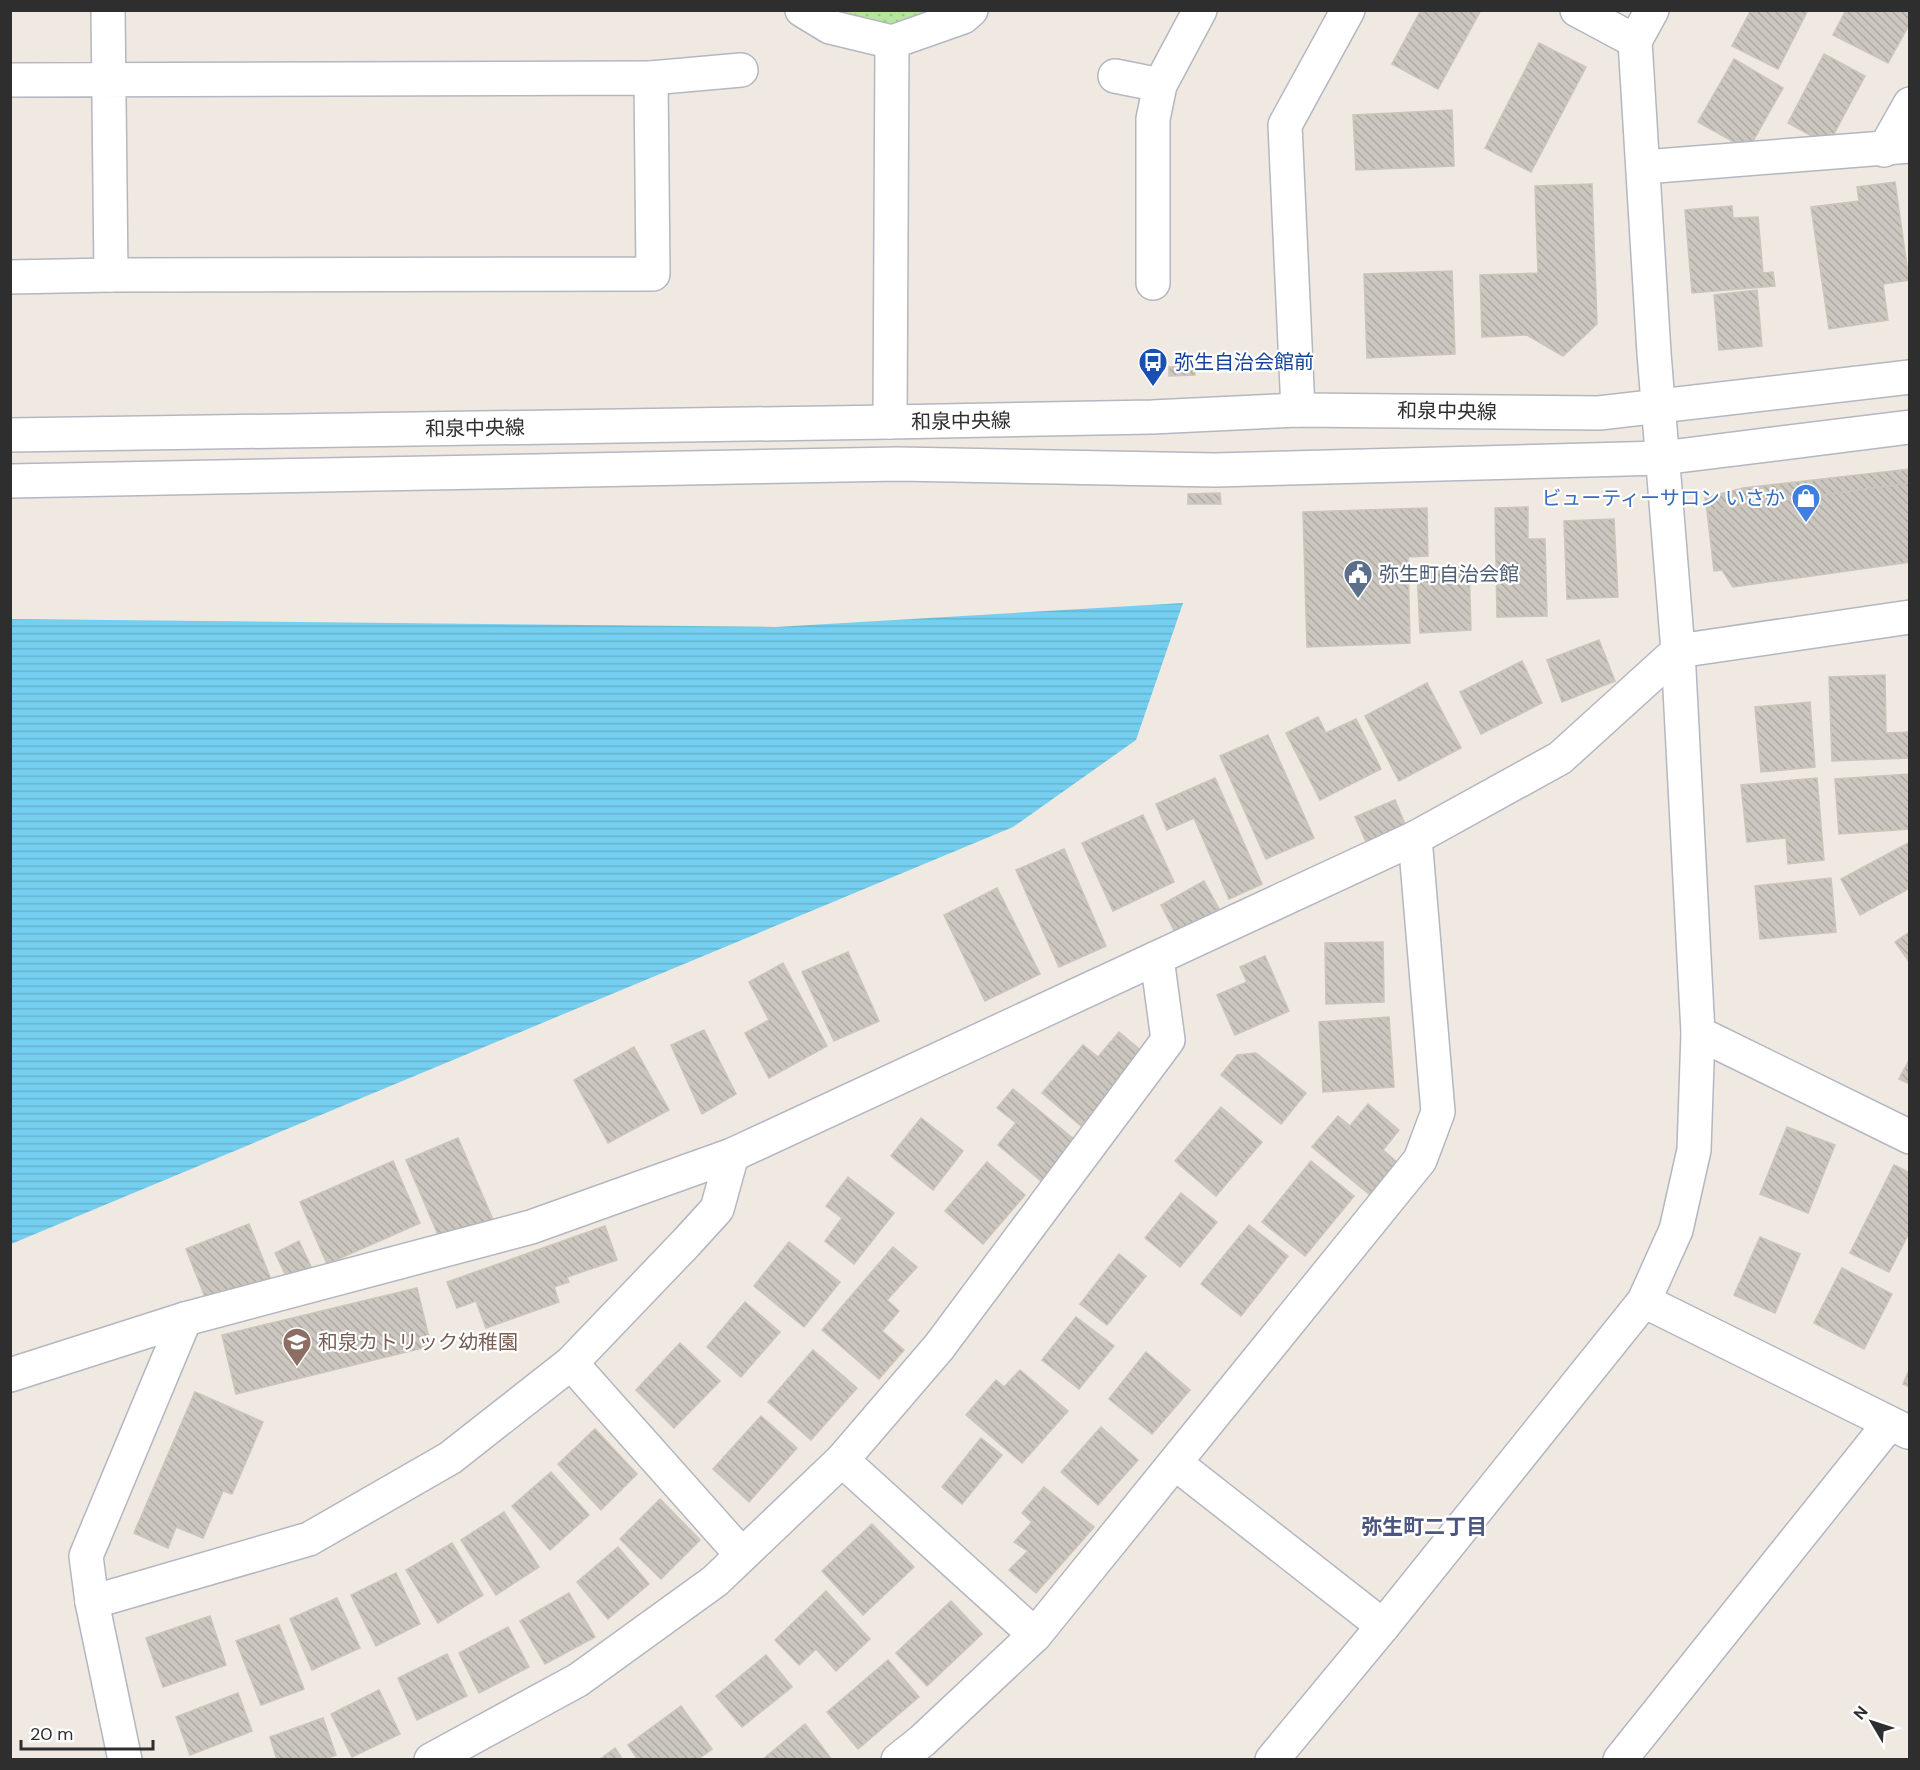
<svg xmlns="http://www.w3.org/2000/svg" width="1920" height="1770" viewBox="0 0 1920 1770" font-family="'DM Sans','Noto Sans JP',sans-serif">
	<defs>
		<pattern id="park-dots" width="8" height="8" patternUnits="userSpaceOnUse" patternTransform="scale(1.5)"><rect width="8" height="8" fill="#b6e59e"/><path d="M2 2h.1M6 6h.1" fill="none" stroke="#9dc588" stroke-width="1.8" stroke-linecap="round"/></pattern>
		<pattern id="water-rules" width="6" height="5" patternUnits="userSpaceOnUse" patternTransform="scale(1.5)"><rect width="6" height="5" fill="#75cff0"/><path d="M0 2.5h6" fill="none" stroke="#66b2ce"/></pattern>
		<pattern id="building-back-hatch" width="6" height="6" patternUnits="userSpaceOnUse" patternTransform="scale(1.5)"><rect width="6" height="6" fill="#cbc7bf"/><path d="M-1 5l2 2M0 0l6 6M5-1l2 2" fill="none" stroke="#afaba4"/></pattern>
	</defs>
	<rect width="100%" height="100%" fill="#efe9e1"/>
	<path fill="url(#park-dots)" d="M822,11H945L905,24H857Z"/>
	<path fill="url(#water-rules)" d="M1183,603L1136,740L1013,827L11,1244V619L776,627Z"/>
	<g fill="url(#building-back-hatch)" stroke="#cbc5ba" stroke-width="1.5">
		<path d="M1421,10H1481L1438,89L1392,64Z"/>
		<path d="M1751,10H1808L1778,69L1732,46Z"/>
		<path d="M1846,10H1910V23L1888,63L1833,35Z"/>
		<path d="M1539,43L1586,67L1531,172L1485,148Z"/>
		<path d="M1824,54L1865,76L1828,145L1788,123Z"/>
		<path d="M1734,59L1783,88L1748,150L1698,122Z"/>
		<path d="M1452,110L1454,166L1356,170L1353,115Z"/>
		<path d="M1895,182L1909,280L1883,284L1888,320L1829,329L1811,207L1859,201L1857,187Z"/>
		<path d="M1592,184L1597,324L1563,356L1527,335L1482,337L1480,275L1538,273L1535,186Z"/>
		<path d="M1732,206L1733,218L1758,217L1763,273L1773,272L1775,286L1692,293L1685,210Z"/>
		<path d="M1452,271L1455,354L1367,358L1364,274Z"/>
		<path d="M1757,290L1762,346L1719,350L1714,295Z"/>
		<path d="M1195,366V375L1169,376V367Z"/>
		<path d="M1910,469V483L1707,511L1705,498L1743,488Z"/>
		<path d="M1910,483V562L1733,587L1722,570L1714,571L1707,511Z"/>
		<path d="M1220,493L1221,504H1188V494Z"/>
		<path d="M1528,507V539H1545L1547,616L1497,617L1495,508Z"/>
		<path d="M1427,508L1428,556L1408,557L1410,643L1307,647L1303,512Z"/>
		<path d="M1614,519L1618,597L1567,599L1564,521Z"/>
		<path d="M1469,566L1471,630L1420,633L1417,569Z"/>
		<path d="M1599,640L1615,681L1562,702L1547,660Z"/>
		<path d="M1522,661L1542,703L1481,734L1460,692Z"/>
		<path d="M1885,675L1886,733L1910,732V758L1832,761L1829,677Z"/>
		<path d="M1427,683L1461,748L1399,781L1365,716Z"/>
		<path d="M1810,702L1815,767L1761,772L1755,707Z"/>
		<path d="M1318,717L1326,733L1356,719L1381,769L1320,800L1286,733Z"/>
		<path d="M1268,735L1314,838L1266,859L1220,756Z"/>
		<path d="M1910,774V829L1839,834L1835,779Z"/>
		<path d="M1215,778L1262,884L1229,899L1194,818L1167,830L1156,804Z"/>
		<path d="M1817,778L1824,860L1788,864L1786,838L1747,842L1741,785Z"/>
		<path d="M1395,800L1407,829L1368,846L1355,817Z"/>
		<path d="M1143,815L1174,882L1113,911L1082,843Z"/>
		<path d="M1910,842V888L1860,915L1841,879Z"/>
		<path d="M1064,849L1106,946L1059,967L1016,870Z"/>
		<path d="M1831,878L1836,932L1760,939L1755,886Z"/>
		<path d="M1204,881L1219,909L1175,932L1161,905Z"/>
		<path d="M997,888L1040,974L985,1001L944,915Z"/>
		<path d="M1910,932V963L1895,942Z"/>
		<path d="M1383,942L1384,1002L1326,1004L1325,943Z"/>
		<path d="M848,952L879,1021L834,1041L802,972Z"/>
		<path d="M1265,956L1289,1011L1235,1035L1217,995L1247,982L1240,967Z"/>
		<path d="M783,963L827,1046L769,1078L745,1033L769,1020L749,982Z"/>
		<path d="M1389,1017L1394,1087L1323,1092L1319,1022Z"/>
		<path d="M704,1030L736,1094L702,1114L671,1045Z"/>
		<path d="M1119,1032L1144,1053L1081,1126L1042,1093L1083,1045L1098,1057Z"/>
		<path d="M634,1047L669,1110L608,1143L574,1080Z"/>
		<path d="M1256,1053L1306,1093L1281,1124L1221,1075L1237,1055Z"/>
		<path d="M1910,1058V1084L1899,1079Z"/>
		<path d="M1013,1089L1075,1140L1041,1181L998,1145L1016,1123L997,1108Z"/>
		<path d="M1368,1104L1399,1130L1383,1150L1397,1162L1370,1195L1312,1147L1338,1116L1350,1126Z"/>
		<path d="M1221,1107L1262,1142L1216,1196L1175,1161Z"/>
		<path d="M921,1118L963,1151L933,1190L891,1156Z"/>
		<path d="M1787,1127L1835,1145L1808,1213L1760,1194Z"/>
		<path d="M458,1138L494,1222L442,1244L406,1160Z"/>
		<path d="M393,1161L420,1223L327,1264L300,1202Z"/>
		<path d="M1311,1161L1354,1196L1305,1256L1262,1222Z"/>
		<path d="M987,1162L1025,1195L983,1244L945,1211Z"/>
		<path d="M1894,1165L1910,1173V1231L1889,1272L1850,1253Z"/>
		<path d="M848,1177L894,1213L854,1264L825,1241L842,1218L826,1206Z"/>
		<path d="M1181,1193L1217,1222L1180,1267L1145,1238Z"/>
		<path d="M249,1224L274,1287L211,1312L186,1249Z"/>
		<path d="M1249,1225L1288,1256L1241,1316L1201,1284Z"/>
		<path d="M605,1226L617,1260L567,1277L569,1282L554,1287L559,1302L486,1328L476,1301L457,1308L447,1282Z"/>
		<path d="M1760,1237L1800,1254L1775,1313L1734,1295Z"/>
		<path d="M299,1241L314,1273L290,1284L275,1253Z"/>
		<path d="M789,1242L840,1282L804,1327L754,1286Z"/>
		<path d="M893,1247L917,1267L887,1300L899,1311L882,1331L904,1350L879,1379L822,1330Z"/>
		<path d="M1119,1254L1146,1276L1107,1325L1080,1304Z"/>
		<path d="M1842,1268L1892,1294L1864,1349L1814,1323Z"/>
		<path d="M417,1288L431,1346L236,1394L222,1335Z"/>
		<path d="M745,1302L780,1332L741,1377L707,1347Z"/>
		<path d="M1076,1317L1114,1346L1079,1389L1042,1360Z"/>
		<path d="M680,1343L720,1381L674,1428L636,1390Z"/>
		<path d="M813,1350L857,1388L811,1440L768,1402Z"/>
		<path d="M1146,1352L1190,1390L1152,1434L1109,1399Z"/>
		<path d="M1910,1368V1387L1903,1384Z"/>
		<path d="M1020,1370L1068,1411L1022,1463L966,1415L996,1380L1004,1387Z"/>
		<path d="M195,1392L263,1422L232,1494L223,1491L203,1538L176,1527L168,1548L134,1533Z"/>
		<path d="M761,1416L797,1448L749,1502L713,1469Z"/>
		<path d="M1101,1427L1138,1460L1098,1505L1061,1472Z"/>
		<path d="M595,1429L637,1474L601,1510L558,1464Z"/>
		<path d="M981,1438L1002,1455L962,1504L942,1487Z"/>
		<path d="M551,1472L589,1515L550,1550L512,1506Z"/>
		<path d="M1044,1487L1094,1527L1036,1593L1009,1570L1028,1551L1014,1542L1032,1522L1022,1513Z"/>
		<path d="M660,1499L700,1540L661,1579L620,1539Z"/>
		<path d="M504,1512L539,1567L496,1595L461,1540Z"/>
		<path d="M872,1524L914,1567L863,1615L822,1571Z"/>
		<path d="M452,1543L483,1595L438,1623L406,1570Z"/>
		<path d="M618,1547L649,1584L608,1619L577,1582Z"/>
		<path d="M396,1573L420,1624L376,1646L351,1595Z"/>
		<path d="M826,1591L870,1639L836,1671L816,1649L799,1665L775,1640Z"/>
		<path d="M569,1593L595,1637L545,1664L520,1621Z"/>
		<path d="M337,1598L360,1648L312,1670L290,1619Z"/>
		<path d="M951,1601L982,1634L927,1686L896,1653Z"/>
		<path d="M210,1616L226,1665L163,1687L146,1638Z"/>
		<path d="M279,1625L304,1689L261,1705L236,1641Z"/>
		<path d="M508,1627L529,1667L479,1693L459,1653Z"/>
		<path d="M447,1654L467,1696L417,1720L398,1678Z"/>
		<path d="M766,1655L792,1687L742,1727L716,1696Z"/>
		<path d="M888,1660L919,1697L858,1749L827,1712Z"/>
		<path d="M379,1690L400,1734L352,1757L331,1714Z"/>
		<path d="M238,1693L252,1731L190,1755L176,1717Z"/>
		<path d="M681,1706L712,1749L697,1760H638L628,1745Z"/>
		<path d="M323,1718L336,1755L322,1760H277L270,1737Z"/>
		<path d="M805,1724L832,1760H762Z"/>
		<path d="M615,1748L623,1760H599Z"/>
	</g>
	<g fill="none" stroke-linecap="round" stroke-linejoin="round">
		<g stroke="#b4b7c1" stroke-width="36">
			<g id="minor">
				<path d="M802,10L830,27L892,42L963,17L971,10"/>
				<path d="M1577,10L1635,41"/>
				<path d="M1115,76L1160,85"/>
				<path d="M651,78L741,70"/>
				<path d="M10,80L651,78L653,274L111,275L108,10"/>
				<path d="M1884,150L1910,104"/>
				<path d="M1644,167L1910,146"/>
				<path d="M10,277L111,275"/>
				<path d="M1153,283V119L1160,85L1200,10"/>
				<path d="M1298,410L1285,125L1348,10"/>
				<path d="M890,422L892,42"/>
				<path d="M1698,1033L1910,1137"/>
				<path d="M1644,1301L1908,1432"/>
				<path d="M571,1363L742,1555"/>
				<path d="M10,1375L185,1319"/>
				<path d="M842,1460L1035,1635"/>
				<path d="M1175,1463L1383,1626"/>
				<path d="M92,1602L309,1539L450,1458L571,1363L686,1243L717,1209L732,1155"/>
				<path d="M125,1760L92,1602L86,1556L185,1319L531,1227L732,1155L1415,838"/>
				<path d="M431,1760L578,1680L715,1581L842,1460L939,1347L1168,1040L1157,958"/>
				<path d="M898,1760L922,1741L1035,1635L1420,1160L1438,1112L1415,838L1560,758L1678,651L1910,617"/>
				<path d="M1272,1760L1383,1626L1644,1301L1676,1230L1694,1150L1698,1033L1678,651L1654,353L1635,41L1652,10"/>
				<path d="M1620,1760L1889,1424"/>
			</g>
		</g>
		<g stroke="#b4b7c1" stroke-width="36">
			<g id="tertiary">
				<path d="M10,435L890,422L1152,417L1298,410L1599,413L1910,377"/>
				<path d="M10,481L898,464L1215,470L1662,458L1910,427"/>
			</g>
		</g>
		<use href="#minor" stroke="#fff" stroke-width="33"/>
		<use href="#tertiary" stroke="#fff" stroke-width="33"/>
	</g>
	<defs>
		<g id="bus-pin" transform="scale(1.5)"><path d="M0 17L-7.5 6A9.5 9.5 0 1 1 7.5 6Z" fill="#1a4fb4" stroke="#fff"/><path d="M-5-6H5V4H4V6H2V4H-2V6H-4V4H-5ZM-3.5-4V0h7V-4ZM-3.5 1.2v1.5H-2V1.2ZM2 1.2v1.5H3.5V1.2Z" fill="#fff"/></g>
		<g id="shop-pin" transform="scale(1.5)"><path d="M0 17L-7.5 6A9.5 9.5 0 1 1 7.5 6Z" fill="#3f7fe0" stroke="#fff"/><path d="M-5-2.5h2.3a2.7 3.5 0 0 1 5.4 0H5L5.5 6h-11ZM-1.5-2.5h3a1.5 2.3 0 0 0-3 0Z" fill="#fff"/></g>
		<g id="civic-pin" transform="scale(1.5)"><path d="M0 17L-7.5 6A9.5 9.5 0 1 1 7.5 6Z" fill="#5c6f8a" stroke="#fff"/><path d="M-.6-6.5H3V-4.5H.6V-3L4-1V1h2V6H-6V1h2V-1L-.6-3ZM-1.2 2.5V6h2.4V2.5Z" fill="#fff"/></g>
		<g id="school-pin" transform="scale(1.5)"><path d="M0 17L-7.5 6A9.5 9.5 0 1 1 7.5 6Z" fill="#8d6e63" stroke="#fff"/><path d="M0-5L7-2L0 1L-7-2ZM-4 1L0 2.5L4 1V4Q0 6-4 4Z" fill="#fff"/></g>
	</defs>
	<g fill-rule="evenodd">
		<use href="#bus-pin" x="1153" y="362"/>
		<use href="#shop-pin" x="1806" y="498"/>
		<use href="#civic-pin" x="1358" y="574"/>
		<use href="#school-pin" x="297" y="1342"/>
	</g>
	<g text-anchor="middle" stroke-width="4.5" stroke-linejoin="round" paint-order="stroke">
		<g font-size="20" fill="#164399" stroke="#fff" text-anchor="start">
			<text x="1174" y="369">弥生自治会館前</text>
		</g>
		<g font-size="20" fill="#2e2e2e" stroke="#fff">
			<text transform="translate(1447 411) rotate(1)" y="7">和泉中央線</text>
			<text transform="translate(961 421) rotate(-1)" y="7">和泉中央線</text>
			<text transform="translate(475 428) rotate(-1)" y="7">和泉中央線</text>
		</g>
		<g font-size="20" fill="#366cbe" stroke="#fff" text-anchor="end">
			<text x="1785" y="505">ビューティーサロン いさか</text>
		</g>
		<g font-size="20" fill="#4e5e75" stroke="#fff" text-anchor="start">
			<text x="1379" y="581">弥生町自治会館</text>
		</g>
		<g font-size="20" fill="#785e54" stroke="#fff" text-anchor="start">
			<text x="318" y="1349">和泉カトリック幼稚園</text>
		</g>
		<g font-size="21" font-weight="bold" fill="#4d5680" stroke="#fff">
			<text x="1424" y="1534">弥生町二丁目</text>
		</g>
	</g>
	<rect width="1920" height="1770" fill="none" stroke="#2e2e2e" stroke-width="24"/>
	<g transform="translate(1872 1722) rotate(309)" stroke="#ffffff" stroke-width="4.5" paint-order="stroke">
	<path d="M0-4.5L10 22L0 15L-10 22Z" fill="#2e2e2e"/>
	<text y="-9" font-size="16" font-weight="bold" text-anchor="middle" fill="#2e2e2e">N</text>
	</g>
	<path d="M21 1740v9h132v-9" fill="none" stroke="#2e2e2e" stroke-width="3"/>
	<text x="30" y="1740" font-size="18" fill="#2e2e2e" stroke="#ffffff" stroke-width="4.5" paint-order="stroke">20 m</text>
</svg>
